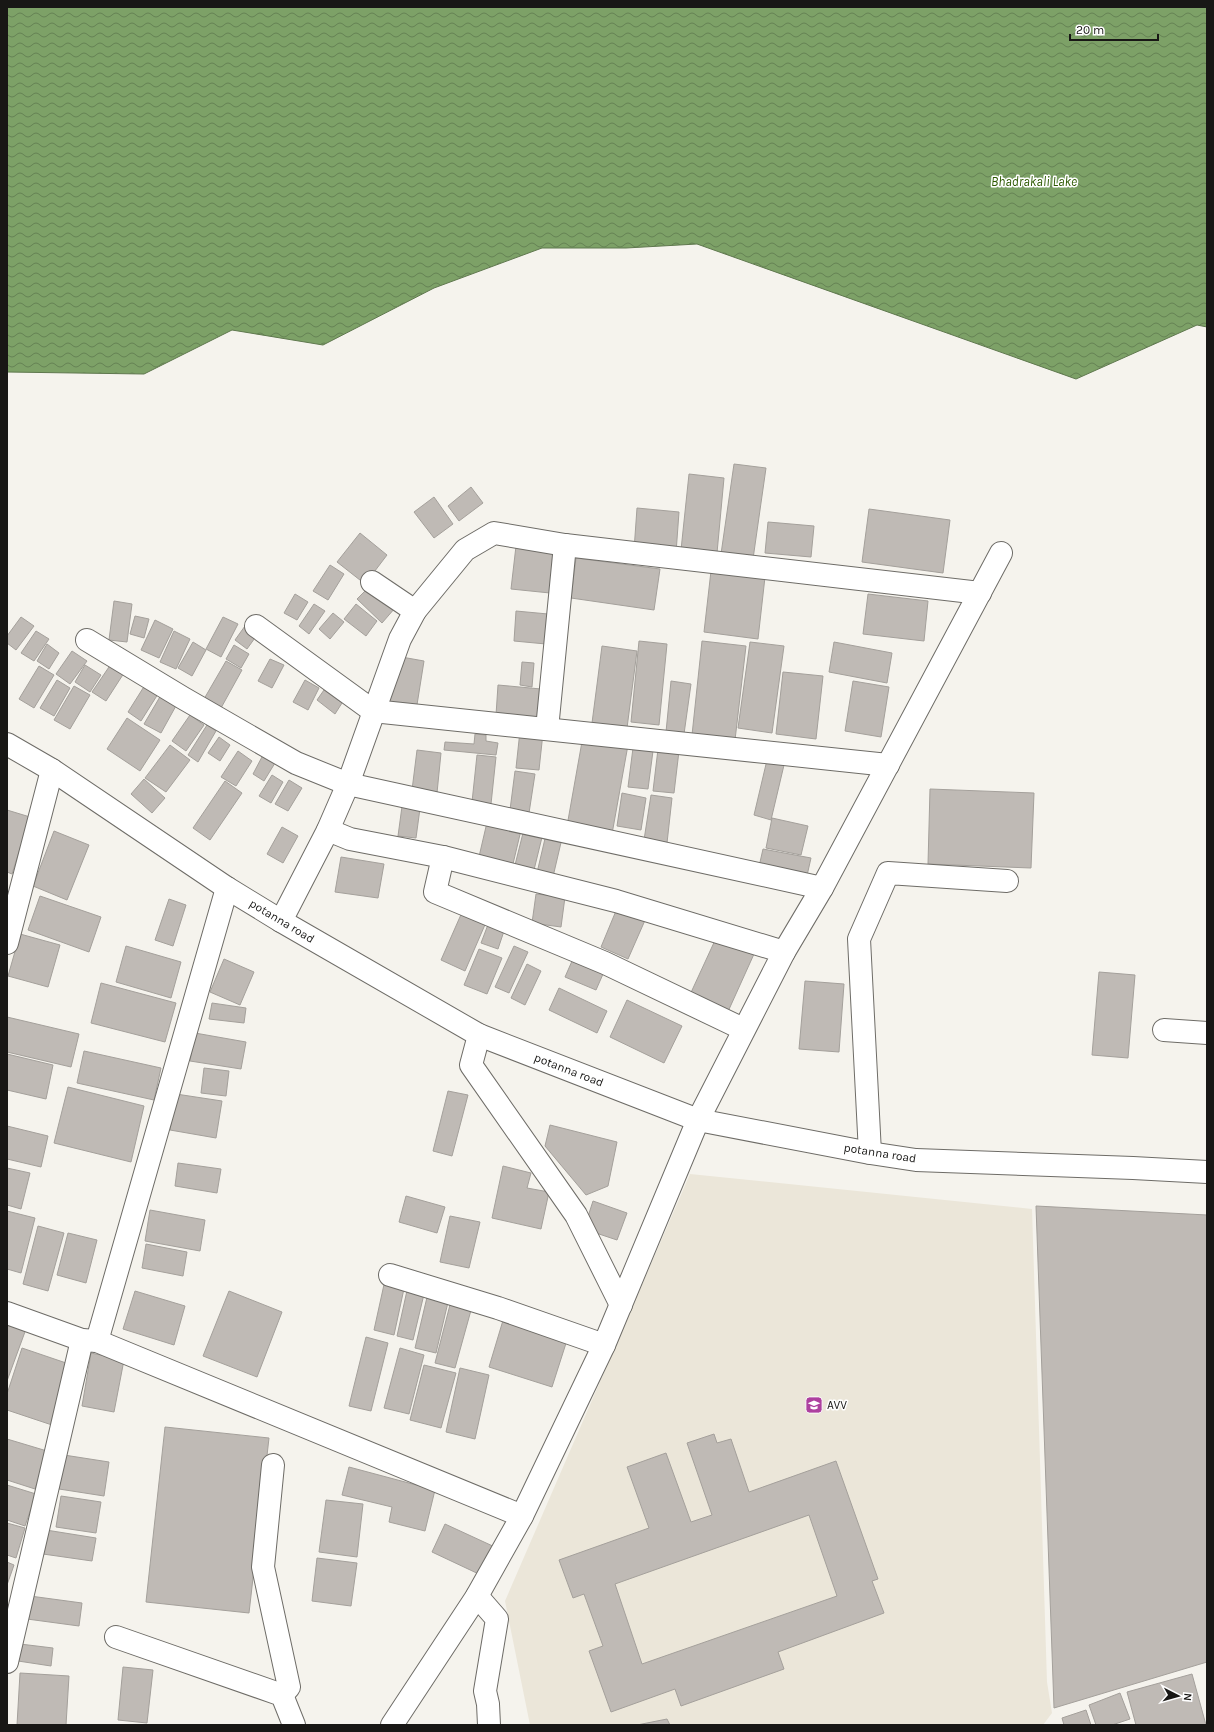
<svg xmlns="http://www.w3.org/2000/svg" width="1214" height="1732" viewBox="0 0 1214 1732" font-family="Karla,sans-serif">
	<defs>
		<pattern id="water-waves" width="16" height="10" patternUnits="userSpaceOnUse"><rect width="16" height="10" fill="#7da167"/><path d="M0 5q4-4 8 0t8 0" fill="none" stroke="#658254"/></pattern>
	</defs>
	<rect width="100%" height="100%" fill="#f5f3ed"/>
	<path fill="#ebe6d9" d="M690,1174L1032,1209L1047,1682L1052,1713L1043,1725H530L505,1601Z"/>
	<path fill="url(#water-waves)" stroke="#5f784e" d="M7,7H1207V327L1197,325L1076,379L697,244L626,248H542L434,288L323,345L232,330L144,374L7,372Z"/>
	<g fill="#bfbab5" stroke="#a4a09b" fill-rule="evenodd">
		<path d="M734,464L766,468L753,559L721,554Z"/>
		<path d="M689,474L724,478L717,553L681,550Z"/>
		<path d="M471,487L483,503L459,521L448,506Z"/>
		<path d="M434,497L453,524L434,538L414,512Z"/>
		<path d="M637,508L679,512L676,553L634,550Z"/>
		<path d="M869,509L950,520L943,573L862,562Z"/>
		<path d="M768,522L814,526L811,557L765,553Z"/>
		<path d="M360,533L387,555L365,584L337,562Z"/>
		<path d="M516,546L556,550L550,593L511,589Z"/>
		<path d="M576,558L660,569L654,610L571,598Z"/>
		<path d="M330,565L344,574L328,600L313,591Z"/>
		<path d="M711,571L765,577L758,639L704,632Z"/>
		<path d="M370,586L395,608L382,623L357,599Z"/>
		<path d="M295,594L308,602L297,620L284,613Z"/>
		<path d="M868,594L928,601L924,641L863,634Z"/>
		<path d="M114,601L132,604L127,642L109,640Z"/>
		<path d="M314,604L325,611L309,634L299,626Z"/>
		<path d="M356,604L377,621L366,636L344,619Z"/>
		<path d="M516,611L548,614L546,644L514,641Z"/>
		<path d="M333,613L344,622L330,639L319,629Z"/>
		<path d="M135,616L149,619L144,638L130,634Z"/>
		<path d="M21,617L34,626L16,650L7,643V636Z"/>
		<path d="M223,617L238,624L221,657L206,649Z"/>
		<path d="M155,620L173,629L159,658L141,650Z"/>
		<path d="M245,626L257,635L247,649L235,640Z"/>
		<path d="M36,631L49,639L34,661L21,653Z"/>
		<path d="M174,631L190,639L176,669L160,662Z"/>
		<path d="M639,641L667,644L659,725L631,722Z"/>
		<path d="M702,641L746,646L735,740L692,735Z"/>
		<path d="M193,642L206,650L192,676L178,668Z"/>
		<path d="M750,642L784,646L772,733L738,728Z"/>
		<path d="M834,642L892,653L887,683L829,672Z"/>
		<path d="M47,644L59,653L49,669L37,661Z"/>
		<path d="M234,645L249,654L241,668L226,659Z"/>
		<path d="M602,646L637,651L627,728L592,723Z"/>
		<path d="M72,651L87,661L70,684L56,674Z"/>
		<path d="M396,656L424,661L416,711L388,706Z"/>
		<path d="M270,659L284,665L272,688L258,681Z"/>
		<path d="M226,661L242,670L221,708L204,699Z"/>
		<path d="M522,662L534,663L532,687L520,685Z"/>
		<path d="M111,664L124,673L106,701L92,692Z"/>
		<path d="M85,665L101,675L90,692L75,682Z"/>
		<path d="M39,666L54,675L34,708L19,699Z"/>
		<path d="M783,672L823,676L816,739L776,734Z"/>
		<path d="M57,680L70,688L54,716L40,708Z"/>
		<path d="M305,680L319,688L308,710L293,702Z"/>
		<path d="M671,681L691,684L684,734L666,732Z"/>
		<path d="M853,681L889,687L881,737L845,731Z"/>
		<path d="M145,685L158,694L141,721L128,712Z"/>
		<path d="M498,685L541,689L538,719L496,715Z"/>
		<path d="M74,686L90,695L70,729L54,720Z"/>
		<path d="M324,690L342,703L335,714L317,700Z"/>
		<path d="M161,695L177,704L161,733L144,724Z"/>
		<path d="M190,715L204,725L186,751L172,741Z"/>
		<path d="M127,718L160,740L140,771L107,749Z"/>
		<path d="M207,725L216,731L198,762L188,755Z"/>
		<path d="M520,731L543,733L539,770L516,768Z"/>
		<path d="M475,734L486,735V741L498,743L496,755L444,750L445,742L474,744Z"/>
		<path d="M583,736L628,745L612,834L567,826Z"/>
		<path d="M219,737L230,745L220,761L208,753Z"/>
		<path d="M170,745L190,760L166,792L145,778Z"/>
		<path d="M633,748L653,751L648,789L628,787Z"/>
		<path d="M658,749L679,751L674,793L653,791Z"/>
		<path d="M417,750L441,753L437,793L412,790Z"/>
		<path d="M238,751L252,761L236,786L221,777Z"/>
		<path d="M263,755L275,763L264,781L253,774Z"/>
		<path d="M477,755L496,757L491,804L472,802Z"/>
		<path d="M767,760L784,765L771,820L754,815Z"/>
		<path d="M515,771L535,774L529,813L510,810Z"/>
		<path d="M272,775L283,782L271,803L259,796Z"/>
		<path d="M144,779L165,798L152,813L131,794Z"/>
		<path d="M289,780L302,788L288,811L275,804Z"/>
		<path d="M225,781L242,793L210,840L193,828Z"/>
		<path d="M930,789L1034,793L1031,868L928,864Z"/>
		<path d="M622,793L646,798L641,830L617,826Z"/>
		<path d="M651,795L672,798L667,843L644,840Z"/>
		<path d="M403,799L421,801L416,838L398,836Z"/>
		<path d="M7,810L30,817L12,874L7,872Z"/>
		<path d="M488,818L522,826L512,868L478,861Z"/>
		<path d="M772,818L808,826L801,855L766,848Z"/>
		<path d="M525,825L544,829L533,874L514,869Z"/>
		<path d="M282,827L298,836L283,863L267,854Z"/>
		<path d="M547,830L563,834L552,881L536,877Z"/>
		<path d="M54,831L89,845L67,900L33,886Z"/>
		<path d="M763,849L811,858L806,880L758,871Z"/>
		<path d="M341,857L384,864L378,898L335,892Z"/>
		<path d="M536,894L565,897L561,927L532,923Z"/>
		<path d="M40,896L101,917L89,952L28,930Z"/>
		<path d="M169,899L186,905L173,946L155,940Z"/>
		<path d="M618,906L646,918L628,959L601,947Z"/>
		<path d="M463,910L487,920L465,971L441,960Z"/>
		<path d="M489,922L505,928L498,949L481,943Z"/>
		<path d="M20,934L60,945L48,987L8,976Z"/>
		<path d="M717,936L754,954L726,1016L688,999Z"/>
		<path d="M126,946L181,962L171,998L116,982Z"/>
		<path d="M514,946L528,952L509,993L495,987Z"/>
		<path d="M479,949L502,958L487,994L464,985Z"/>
		<path d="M576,952L607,965L596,990L565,977Z"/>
		<path d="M224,959L254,972L240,1005L210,992Z"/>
		<path d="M527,964L541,971L525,1005L511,998Z"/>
		<path d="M1099,972L1135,975L1128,1058L1092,1055Z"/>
		<path d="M805,981L844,984L839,1052L799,1049Z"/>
		<path d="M101,983L176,1003L165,1042L91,1023Z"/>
		<path d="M559,988L607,1011L597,1033L549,1010Z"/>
		<path d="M627,1000L682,1026L664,1063L610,1037Z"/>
		<path d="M212,1003L246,1008L244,1023L209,1019Z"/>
		<path d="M7,1017L79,1034L71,1067L7,1052Z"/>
		<path d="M195,1033L246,1042L241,1069L190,1061Z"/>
		<path d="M84,1051L161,1068L154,1100L77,1083Z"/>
		<path d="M7,1054L53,1065L46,1099L7,1090Z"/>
		<path d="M204,1068L229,1071L226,1096L201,1093Z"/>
		<path d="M68,1087L144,1106L131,1162L54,1143Z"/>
		<path d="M448,1091L468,1095L452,1156L433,1151Z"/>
		<path d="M176,1094L222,1101L216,1138L170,1130Z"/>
		<path d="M550,1125L617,1142L608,1186L586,1195L545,1146Z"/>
		<path d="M7,1126L48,1136L41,1167L7,1159Z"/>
		<path d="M178,1163L221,1169L217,1193L175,1186Z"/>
		<path d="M503,1166L531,1173L527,1188L549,1192L541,1229L492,1218Z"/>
		<path d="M7,1168L30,1173L21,1209L7,1205Z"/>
		<path d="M406,1196L445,1207L437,1233L399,1222Z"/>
		<path d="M593,1201L627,1213L617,1240L584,1229Z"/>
		<path d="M1036,1206L1207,1215V1662L1054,1708Z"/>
		<path d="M150,1210L205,1220L200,1251L145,1241Z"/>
		<path d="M7,1211L35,1218L21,1273L7,1269Z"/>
		<path d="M450,1216L480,1222L469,1268L440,1262Z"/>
		<path d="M38,1226L64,1233L48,1291L23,1284Z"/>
		<path d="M68,1233L97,1240L86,1283L57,1275Z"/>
		<path d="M146,1244L187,1252L183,1276L142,1268Z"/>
		<path d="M385,1280L405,1284L394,1335L374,1330Z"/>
		<path d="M408,1286L425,1290L413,1340L397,1336Z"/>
		<path d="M135,1291L185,1306L174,1345L123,1329Z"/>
		<path d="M229,1291L282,1312L257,1377L203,1356Z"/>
		<path d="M428,1293L449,1298L436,1353L415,1348Z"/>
		<path d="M452,1297L473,1303L455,1368L435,1363Z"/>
		<path d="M504,1317L568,1337L552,1387L489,1367Z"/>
		<path d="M7,1322L26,1329L7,1381Z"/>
		<path d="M366,1337L388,1343L371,1411L349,1406Z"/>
		<path d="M22,1348L72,1365L52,1425L7,1410V1394Z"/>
		<path d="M400,1348L424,1355L409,1414L384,1408Z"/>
		<path d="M91,1353L124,1360L114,1412L82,1406Z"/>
		<path d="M424,1365L456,1373L441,1428L410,1420Z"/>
		<path d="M460,1368L489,1375L475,1439L446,1432Z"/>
		<path d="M165,1427L269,1438L249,1613L146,1602Z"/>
		<path d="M714,1434L717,1443L731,1439L749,1492L836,1461L878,1579L872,1581L884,1613L778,1652L784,1669L681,1706L675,1689L611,1712L589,1651L603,1646L584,1594L573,1598L559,1560L649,1528L627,1467L666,1453L691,1522L712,1515L687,1443ZM809,1515L837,1596L642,1664L615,1584Z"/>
		<path d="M7,1439L47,1451L35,1489L7,1480Z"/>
		<path d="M64,1455L109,1462L104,1496L59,1489Z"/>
		<path d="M349,1467L435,1490L425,1531L389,1522L392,1507L342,1495Z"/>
		<path d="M7,1485L36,1494L25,1526L7,1520Z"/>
		<path d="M61,1496L101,1502L96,1533L56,1527Z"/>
		<path d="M326,1500L363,1504L357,1557L319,1552Z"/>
		<path d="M7,1523L25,1528L16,1558L7,1555Z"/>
		<path d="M445,1524L497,1548L483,1576L432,1552Z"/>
		<path d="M46,1530L96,1538L92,1561L43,1554Z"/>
		<path d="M317,1558L357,1563L351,1606L312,1601Z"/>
		<path d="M7,1562L14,1565L7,1585Z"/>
		<path d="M30,1596L82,1603L79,1626L27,1619Z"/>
		<path d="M20,1644L53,1648L51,1666L18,1661Z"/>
		<path d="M123,1667L153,1670L147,1723L118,1720Z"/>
		<path d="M20,1673L69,1676L66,1725H17Z"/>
		<path d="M1192,1674L1206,1725H1136L1127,1692Z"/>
		<path d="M1120,1693L1130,1719L1112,1725H1096L1089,1705Z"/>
		<path d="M1086,1710L1091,1725H1064L1062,1718Z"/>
		<path d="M667,1719L670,1725H637Z"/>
	</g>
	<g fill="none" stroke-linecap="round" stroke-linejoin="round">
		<g stroke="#6e6c67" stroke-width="24">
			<g id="street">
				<path d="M372,582L415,611"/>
				<path d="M256,626L373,711L888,765"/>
				<path d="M87,640L183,698L296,763L348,784L822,888"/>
				<path d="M547,729L565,545"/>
				<path d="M7,744L52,770L227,888L281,921L479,1035L698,1120L870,1153L916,1160L1133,1168L1207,1172"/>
				<path d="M328,830L350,839L443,857L616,901L784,952"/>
				<path d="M443,857L435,892L605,963L743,1029"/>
				<path d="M281,921L328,830L348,784L400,639L415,611L465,550L494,533L565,545L980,593"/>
				<path d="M7,943L52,770"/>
				<path d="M1164,1030L1207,1033"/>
				<path d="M479,1035L471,1065L576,1215L621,1305"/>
				<path d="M870,1153L859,939L888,873L1007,881"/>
				<path d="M390,1275L498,1308L604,1345"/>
				<path d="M7,1313L82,1340L97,1341L522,1516"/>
				<path d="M97,1341L227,888"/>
				<path d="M273,1465L263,1567L289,1687L282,1695"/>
				<path d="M477,1596L497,1619L485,1691L488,1704L489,1725"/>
				<path d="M116,1637L282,1695L294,1725"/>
				<path d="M7,1662L82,1340"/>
				<path d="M392,1725L477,1596L522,1516L604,1345L698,1120L784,952L822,888L1001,553"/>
			</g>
		</g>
		<use href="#street" stroke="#fff" stroke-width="22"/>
	</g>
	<defs>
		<g id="university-square" transform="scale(0.9)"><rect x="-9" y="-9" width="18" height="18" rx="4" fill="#ad409f" stroke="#fff"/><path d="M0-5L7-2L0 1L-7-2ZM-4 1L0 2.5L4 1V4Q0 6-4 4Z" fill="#fff"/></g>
	</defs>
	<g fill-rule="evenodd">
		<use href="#university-square" x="814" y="1405"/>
	</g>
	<g text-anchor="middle" stroke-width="3" stroke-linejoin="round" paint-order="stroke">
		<g font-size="12" fill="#181715" stroke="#fff">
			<text transform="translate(282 921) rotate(31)" y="4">potanna road</text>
			<text transform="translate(569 1070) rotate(21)" y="4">potanna road</text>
			<text transform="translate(880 1153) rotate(9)" y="4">potanna road</text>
		</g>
		<g font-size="12" fill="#181715" stroke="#fff" text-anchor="start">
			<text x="827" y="1409">AVV</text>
		</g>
		<g font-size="13" font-style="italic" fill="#2d5900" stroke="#fff">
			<text x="1034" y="186">Bhadrakali Lake</text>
		</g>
	</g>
	<rect width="1214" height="1732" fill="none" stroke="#181715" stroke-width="16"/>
	<g transform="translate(1178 1696) rotate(96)" stroke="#ffffff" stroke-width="3" paint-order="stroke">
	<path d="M0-3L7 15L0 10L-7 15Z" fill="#181715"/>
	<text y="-6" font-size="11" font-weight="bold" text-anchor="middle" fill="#181715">N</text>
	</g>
	<path d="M1070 34v6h88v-6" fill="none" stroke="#181715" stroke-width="2"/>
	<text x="1076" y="34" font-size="12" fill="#181715" stroke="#ffffff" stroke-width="3" paint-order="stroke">20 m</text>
</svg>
